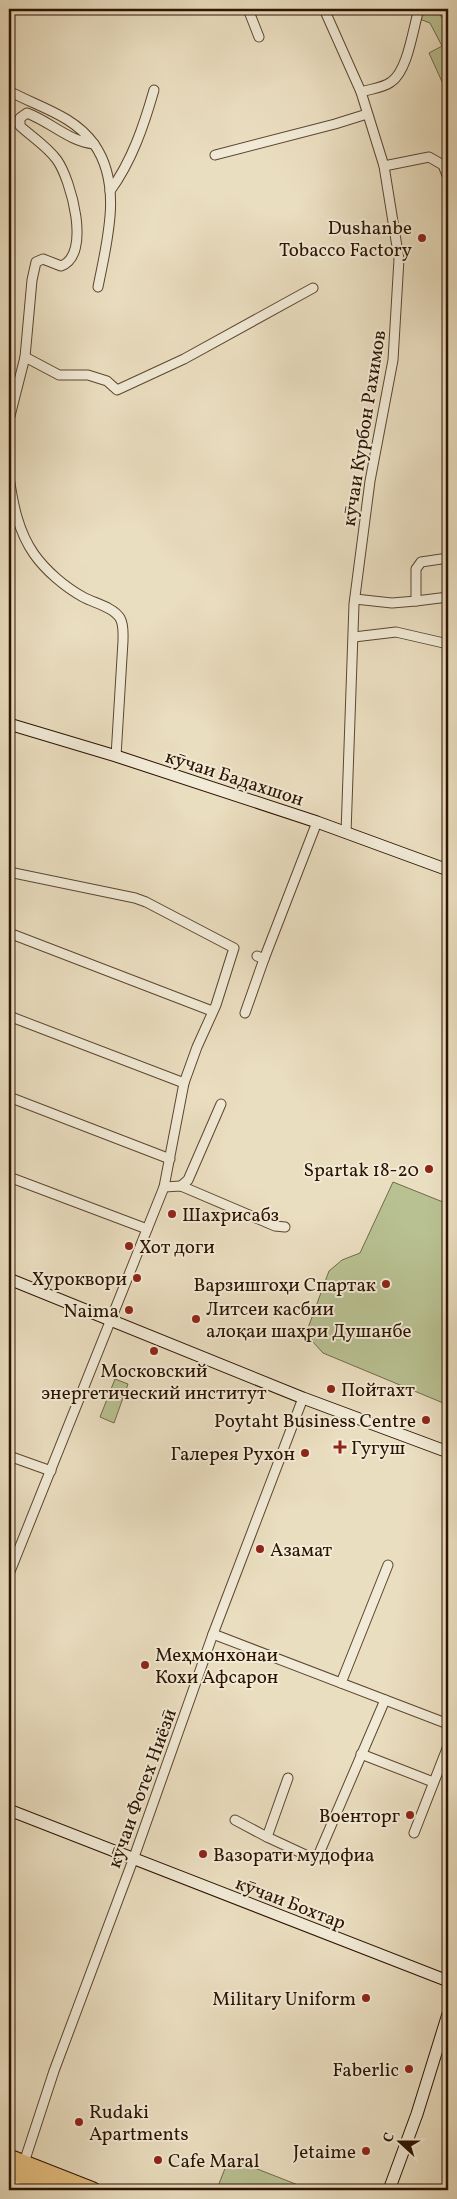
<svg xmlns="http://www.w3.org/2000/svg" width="457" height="2199" viewBox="0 0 457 2199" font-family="Vollkorn,serif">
	<rect width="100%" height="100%" fill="#eadec0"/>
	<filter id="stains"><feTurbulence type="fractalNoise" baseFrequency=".004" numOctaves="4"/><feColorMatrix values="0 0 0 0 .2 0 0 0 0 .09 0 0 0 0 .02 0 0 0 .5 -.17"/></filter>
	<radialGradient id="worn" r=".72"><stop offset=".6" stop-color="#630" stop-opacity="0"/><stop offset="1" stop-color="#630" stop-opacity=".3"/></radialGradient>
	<g fill="#b8c192" stroke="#726a49">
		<path d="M421,9H436L448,27V95L429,53L442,46L430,23L417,18Z"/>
		<path d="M393,1182L448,1204V1405L323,1353L313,1342L308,1328L329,1271L342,1260L360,1253Z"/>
		<path d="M115,1379L128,1384L114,1423L100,1417Z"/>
		<path d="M229,2158L311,2190H221L217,2189Z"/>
	</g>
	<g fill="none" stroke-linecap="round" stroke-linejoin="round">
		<g stroke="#5c4630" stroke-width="11">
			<g id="street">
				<path d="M131,9H132"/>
				<path d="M248,9L259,37"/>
				<path d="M324,9L361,92L384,166L399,259L393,360L370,481L354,604L346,833"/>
				<path d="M9,91C38,107 73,115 94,144C68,141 51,122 27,113L20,118V126C32,137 47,146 57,160C71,180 92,255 61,266L43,259L36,262L32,280L25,357L9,420"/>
				<path d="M361,92C370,89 383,88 391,82C408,71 413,28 419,9"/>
				<path d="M94,144C123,185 107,241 98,287"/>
				<path d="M215,155L335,124L367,114"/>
				<path d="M384,166L429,157L443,165L448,178"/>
				<path d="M110,191C132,161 144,125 154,90"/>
				<path d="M25,357L59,375H88L107,381L117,390L184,359L313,288"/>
				<path d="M9,477C13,504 18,531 34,554C46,571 65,587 83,597C94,603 113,607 120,618C124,625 123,633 123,641L116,756"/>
				<path d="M355,599L392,603L416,601V569L421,562L448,558"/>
				<path d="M416,601L448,597"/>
				<path d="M354,637L396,632L448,644"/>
				<path d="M9,872L135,898L146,902L234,948L216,1005L197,1047L184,1083L164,1187L9,1574"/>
				<path d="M9,933L212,1011"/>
				<path d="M257,956L264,959L317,822"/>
				<path d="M245,1013L264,959"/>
				<path d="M9,1016L184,1083"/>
				<path d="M9,1097L170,1159"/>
				<path d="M9,1177L147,1229"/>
				<path d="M181,1186L188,1180L221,1104"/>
				<path d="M164,1187L181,1186L275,1226L285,1227"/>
				<path d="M9,1456L51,1471"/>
				<path d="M213,1634L448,1724"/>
				<path d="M341,1683L388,1565"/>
				<path d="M361,1754L433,1782"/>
				<path d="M235,1820L267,1837L288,1778"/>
				<path d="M414,1833L448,1746"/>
				<path d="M267,1837L310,1857L318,1856L385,1700"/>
				<path d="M15,2190L54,2071L133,1860L213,1634L303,1398"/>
			</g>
		</g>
		<g stroke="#2c1300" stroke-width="13">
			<g id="secondary">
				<path d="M9,724L116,756L317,822L448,870"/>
				<path d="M9,1279L303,1398L448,1452"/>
				<path d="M9,1810L448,1981"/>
				<path d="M389,2190L417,2114L448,2014"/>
			</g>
		</g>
		<g stroke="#2c1300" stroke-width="17">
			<g id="highway">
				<path d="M9,2157L93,2190"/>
				<path d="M9,2171L58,2190"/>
			</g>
		</g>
		<use href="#street" stroke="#f1ead6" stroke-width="9"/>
		<use href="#secondary" stroke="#f1ead6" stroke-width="11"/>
		<use href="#highway" stroke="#e5bf80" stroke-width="15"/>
	</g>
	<g fill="#8f2418" stroke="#f1ead6" stroke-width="2">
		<circle cx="422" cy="238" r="5"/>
		<circle cx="429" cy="1169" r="5"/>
		<circle cx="172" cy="1214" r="5"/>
		<circle cx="129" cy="1246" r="5"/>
		<circle cx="137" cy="1278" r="5"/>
		<circle cx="386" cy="1284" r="5"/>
		<circle cx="129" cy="1310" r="5"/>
		<circle cx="196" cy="1319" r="5"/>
		<circle cx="154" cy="1351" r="5"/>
		<circle cx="331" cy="1389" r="5"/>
		<circle cx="426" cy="1420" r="5"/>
		<path d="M337.5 1439.5h5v5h5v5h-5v5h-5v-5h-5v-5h5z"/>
		<circle cx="305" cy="1453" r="5"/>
		<circle cx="260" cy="1549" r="5"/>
		<circle cx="145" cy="1665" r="5"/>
		<circle cx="410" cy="1815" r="5"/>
		<circle cx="203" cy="1854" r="5"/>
		<circle cx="366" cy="1998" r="5"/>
		<circle cx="409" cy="2069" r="5"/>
		<circle cx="79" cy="2122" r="5"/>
		<circle cx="366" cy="2151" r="5"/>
		<circle cx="158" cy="2160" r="5"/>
	</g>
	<g text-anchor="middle" stroke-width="4" stroke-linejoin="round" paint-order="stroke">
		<g font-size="19" fill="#2c1300" stroke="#f1ead6" text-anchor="end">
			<text x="412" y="234">Dushanbe<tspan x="412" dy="22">Tobacco Factory</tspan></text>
			<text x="419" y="1176">Spartak 18-20</text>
			<text x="182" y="1221" text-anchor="start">Шахрисабз</text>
			<text x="139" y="1253" text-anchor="start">Хот доги</text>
			<text x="127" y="1285">Хуроквори</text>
			<text x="376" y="1291">Варзишгоҳи Спартак</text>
			<text x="206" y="1315" text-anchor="start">Литсеи касбии<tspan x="206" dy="22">алоқаи шаҳри Душанбе</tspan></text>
			<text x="119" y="1317">Naima</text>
			<text x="154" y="1377" text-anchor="middle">Московский<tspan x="154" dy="22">энергетический институт</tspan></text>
			<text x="341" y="1396" text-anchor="start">Пойтахт</text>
			<text x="416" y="1427">Poytaht Business Centre</text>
			<text x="351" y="1454" text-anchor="start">Гугуш</text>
			<text x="295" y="1460">Галерея Рухон</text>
			<text x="270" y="1556" text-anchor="start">Азамат</text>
			<text x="155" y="1661" text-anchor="start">Меҳмонхонаи<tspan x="155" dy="22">Кохи Афсарон</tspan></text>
			<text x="400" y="1822">Военторг</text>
			<text x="213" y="1861" text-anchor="start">Вазорати мудофиа</text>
			<text x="356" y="2005">Military Uniform</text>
			<text x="399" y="2076">Faberlic</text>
			<text x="89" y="2118" text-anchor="start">Rudaki<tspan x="89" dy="22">Apartments</tspan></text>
			<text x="356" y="2158">Jetaime</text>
			<text x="168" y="2167" text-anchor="start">Cafe Maral</text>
		</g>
		<g font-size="19" fill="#2c1300" stroke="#f1ead6">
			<text transform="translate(363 428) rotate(-81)" y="7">кӯчаи Курбон Рахимов</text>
			<text transform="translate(235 777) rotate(18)" y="7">кӯчаи Бадахшон</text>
			<text transform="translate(141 1788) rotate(-70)" y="7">кӯчаи Фотех Ниёзӣ</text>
			<text transform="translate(291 1902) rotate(21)" y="7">кӯчаи Бохтар</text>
		</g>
	</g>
	<rect width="457" height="2199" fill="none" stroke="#eadec0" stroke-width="30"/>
	<rect x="10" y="10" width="437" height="2179" fill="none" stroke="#2c1300" stroke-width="2.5"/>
	<rect x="15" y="15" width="427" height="2169" fill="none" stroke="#2c1300"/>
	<g transform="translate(400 2142) rotate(291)" stroke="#f1ead6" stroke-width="4" paint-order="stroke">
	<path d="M0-4L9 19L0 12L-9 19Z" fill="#2c1300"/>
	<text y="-8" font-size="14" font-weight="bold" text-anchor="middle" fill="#2c1300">С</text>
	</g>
	<rect width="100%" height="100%" filter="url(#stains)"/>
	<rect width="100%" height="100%" fill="url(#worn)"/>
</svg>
